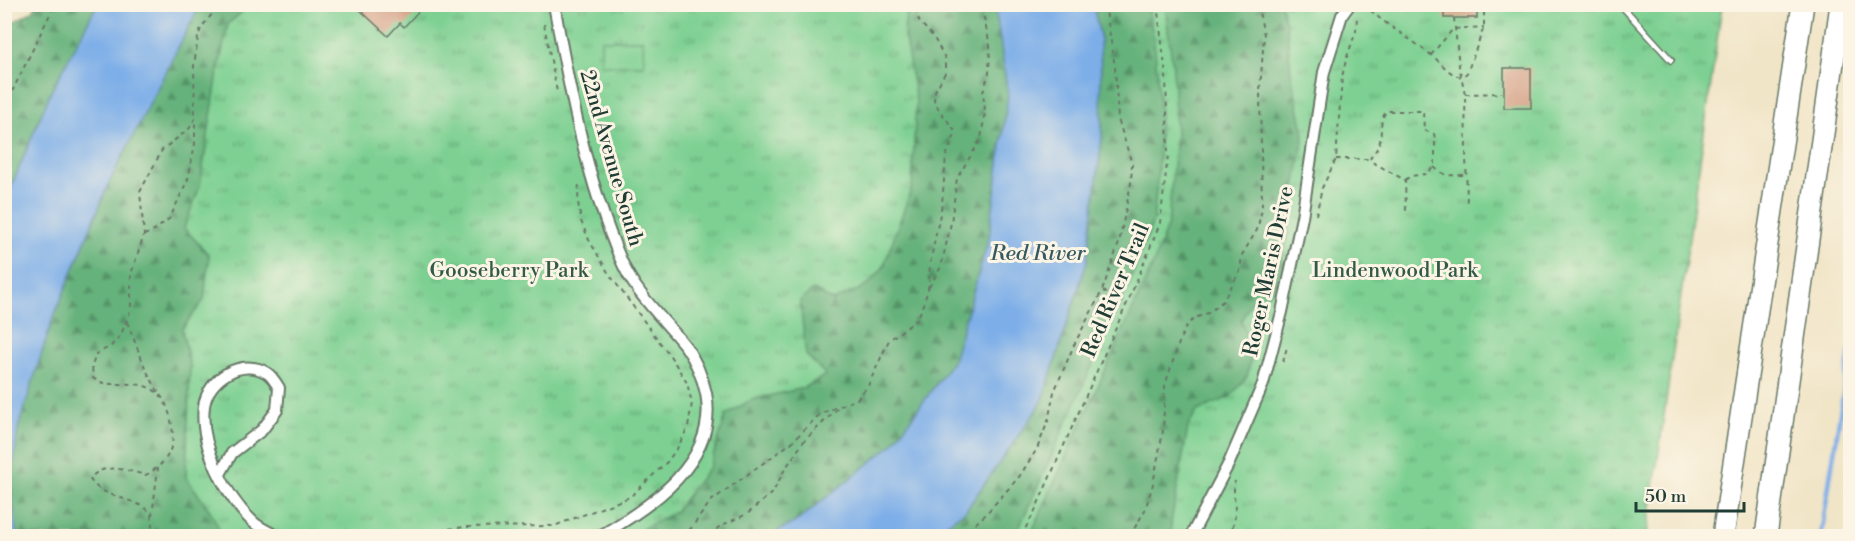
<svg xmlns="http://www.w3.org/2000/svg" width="1855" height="541" viewBox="0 0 1855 541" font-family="'Libre Bodoni',serif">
	<defs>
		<pattern id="grass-tufts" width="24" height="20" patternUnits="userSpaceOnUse" patternTransform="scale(1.5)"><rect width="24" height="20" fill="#7dd092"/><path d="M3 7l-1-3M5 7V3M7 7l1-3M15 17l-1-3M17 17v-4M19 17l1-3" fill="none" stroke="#66aa78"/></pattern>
		<pattern id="forest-firs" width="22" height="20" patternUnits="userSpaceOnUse" patternTransform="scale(1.5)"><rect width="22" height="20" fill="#66b27c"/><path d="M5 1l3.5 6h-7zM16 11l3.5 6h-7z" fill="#539266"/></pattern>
	</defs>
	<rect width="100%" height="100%" fill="#fcf5e5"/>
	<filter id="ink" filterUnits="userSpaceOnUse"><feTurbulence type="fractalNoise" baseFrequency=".0167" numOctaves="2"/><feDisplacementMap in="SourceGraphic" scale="12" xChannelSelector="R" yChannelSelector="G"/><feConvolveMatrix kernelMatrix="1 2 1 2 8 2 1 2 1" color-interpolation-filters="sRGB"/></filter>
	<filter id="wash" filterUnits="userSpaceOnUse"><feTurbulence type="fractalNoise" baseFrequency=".008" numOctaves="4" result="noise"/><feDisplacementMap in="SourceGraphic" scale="24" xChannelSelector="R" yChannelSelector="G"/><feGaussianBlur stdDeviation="1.35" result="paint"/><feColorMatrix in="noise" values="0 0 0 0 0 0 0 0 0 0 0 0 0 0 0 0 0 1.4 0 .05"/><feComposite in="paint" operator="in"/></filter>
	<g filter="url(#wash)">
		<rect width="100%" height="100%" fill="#f1e5c7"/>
		<g fill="url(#grass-tufts)" stroke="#4e8663" stroke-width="1.5">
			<path d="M200,5H995L769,536H17Z"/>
			<path d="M1093,5H1722L1647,536H930L966,510L1100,36Z"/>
		</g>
		<g fill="url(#forest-firs)" stroke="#427858" stroke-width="1.5">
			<path d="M36,5H97L49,96L5,202V27L33,11Z"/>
			<path d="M200,5H250L228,24L218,72L200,186L184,228L209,255L204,300L182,329L190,367L186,477L210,511L223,536H17L11,487L18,428L51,324L109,183Z"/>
			<path d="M907,5H995L1008,95L989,238L953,361L892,445L797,521L769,536H629L675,512L710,466L726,415L751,400L804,388L826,375L806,355L800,301L813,290L833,301L867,286L883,268L912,187L916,101L904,33Z"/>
			<path d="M1093,5H1148L1155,50L1160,112L1158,172L1153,221L1129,284L1017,532L1013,536H930L966,510L1042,402L1087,261L1102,138L1100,36Z"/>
			<path d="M1165,5H1281L1286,23L1291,73L1304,135L1281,270L1271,292L1251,302L1241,321L1253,347L1247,377L1230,397L1197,411L1188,427L1171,523V536H1030L1154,262L1168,224L1176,135L1173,68Z"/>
		</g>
		<path fill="#7dd092" stroke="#4e8663" stroke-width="1.5" d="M601,40H643L644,65H601Z"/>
		<g fill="#7daee8" stroke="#4e768e" stroke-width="1.5">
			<path d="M97,5H200L109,183L51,324L18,428L11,487L17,536H5V202L49,96Z"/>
			<path d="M995,5H1093L1100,36L1102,138L1087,261L1042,402L966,510L930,536H769L797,521L892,445L953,361L989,238L1008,95Z"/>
		</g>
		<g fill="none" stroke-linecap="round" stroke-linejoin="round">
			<path stroke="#7daee8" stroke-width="4.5" d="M1821,536L1850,350"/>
		</g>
		<g id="blocks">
			<g fill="#d39e84">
				<path d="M363,4H425L404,27L400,23L388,36L359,9Z"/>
				<path d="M1430,4H1477V18H1444V7H1430Z"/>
				<rect x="1504" y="68" width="27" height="40"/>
			</g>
		</g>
	</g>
	<g filter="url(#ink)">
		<use href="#blocks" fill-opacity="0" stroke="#687867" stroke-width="1.5"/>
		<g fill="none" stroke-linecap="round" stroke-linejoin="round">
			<g stroke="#687867" stroke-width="8">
				<path id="service" d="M1620,4L1671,60"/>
			</g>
			<g stroke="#687867" stroke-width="14">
				<g id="minor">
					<path d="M554,4C569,88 587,182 621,260C635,294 664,319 686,347C696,361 702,376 706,393C719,461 652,506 600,536"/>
					<path d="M220,474L232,453L262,430L277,410L279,388C276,383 272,376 267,373C243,357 208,378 204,406C199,444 226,497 253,522C260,528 269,532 277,536"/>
					<path d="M1191,536L1229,463L1263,384L1282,312L1302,217L1324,72L1342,15L1350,4"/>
				</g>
			</g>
			<g stroke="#687867" stroke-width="24">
				<g id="motorway">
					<path d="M1723,536L1803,4"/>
					<path d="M1766,536L1830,84"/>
				</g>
			</g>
			<g stroke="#687867" stroke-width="2" stroke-dasharray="4.5 4.5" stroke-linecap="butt">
				<path d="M1364,4C1384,25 1409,37 1431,55C1442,63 1448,74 1461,77L1467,73L1484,27V4"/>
				<path d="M1454,18L1459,66L1465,94L1467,207"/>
				<path d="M544,24L557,92"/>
				<path d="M1431,55L1453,29L1484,27"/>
				<path d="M1465,94L1502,93"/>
				<path d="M4,108L55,4"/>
				<path d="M1336,159H1369"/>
				<path d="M1434,167C1446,178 1451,175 1467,175"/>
				<path d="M1405,180L1411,176L1426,174L1435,166V138L1434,134L1424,130L1423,111H1387C1379,119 1382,130 1380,141C1379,148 1373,153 1370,159L1372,162L1405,180L1406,211"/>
				<path d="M1316,215L1322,188L1336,159L1342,77L1346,60L1356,31L1357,17"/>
				<path d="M144,235L154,231L170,218L188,179L195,144V119"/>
				<path d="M929,287L941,267L951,223L957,178L981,139L985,111L983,92L989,73L990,46L981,4"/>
				<path d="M1103,291L1127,304"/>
				<path d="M127,322L146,370L159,393"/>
				<path d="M1283,362L1287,347"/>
				<path d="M152,516L158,468"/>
				<path d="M149,536C151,531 153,524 152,518C149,498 100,500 90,479C103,461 128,471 146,475C171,461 177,443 170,416C168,409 165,400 160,395C138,374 110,392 93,378L92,366L96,354L111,346L121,335L131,309V274L144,235L140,192L162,150L189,129L195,119L194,66L198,37L201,28L220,4"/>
				<path d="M434,536L436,532L446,529L464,527L554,526L630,497L667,462L678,447L688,427L692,403L687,383L673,360L609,274L589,240L581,221L578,202L579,181"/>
				<path d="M682,536L689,531L711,501L791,443L820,414L857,399L868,386L889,340L918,319L928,290L930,264L942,204L946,156L955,135L954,129L939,110L934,100L935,91L945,73V58L934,38L919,21L915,4"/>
				<path d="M710,536L720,526L747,514L773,492L785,469L804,441L839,407"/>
				<path d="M962,536L984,516L1019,477L1037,449L1048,421L1054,392L1074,345L1102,291L1119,243L1131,183L1132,164L1118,119L1115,67L1105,4"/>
				<path d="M1021,536L1034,513L1135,285L1160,223L1168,155L1166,75L1157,4"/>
				<path d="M1130,536L1145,510L1153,484L1163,431L1165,385L1181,337L1187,325L1195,318L1208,313L1223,301L1240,271L1242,255L1257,230L1262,209L1260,91L1264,35L1260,16L1255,4"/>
				<path d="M1228,536C1230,532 1233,527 1234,522C1237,508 1232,495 1235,481"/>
			</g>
			<use href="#service" stroke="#fff" stroke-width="5"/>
			<use href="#minor" stroke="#fff" stroke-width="10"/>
			<use href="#motorway" stroke="#fff" stroke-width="21"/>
			<g stroke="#687867" stroke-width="24" stroke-linecap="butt">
				<path id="motorway-bridge" d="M1830,84L1841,4"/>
			</g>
			<use href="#motorway-bridge" stroke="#fff" stroke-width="21"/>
		</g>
	</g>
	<g text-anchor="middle" stroke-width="6" stroke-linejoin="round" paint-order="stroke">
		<g font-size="21" fill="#1f3d34" stroke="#fcf5e5">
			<text transform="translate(612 158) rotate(74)" y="7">22nd Avenue South</text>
			<text transform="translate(1268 271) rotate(-78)" y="7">Roger Maris Drive</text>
			<text transform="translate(1115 290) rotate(-67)" y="7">Red River Trail</text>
		</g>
		<g font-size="21" fill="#325a47" stroke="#fcf5e5">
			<text x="509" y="277">Gooseberry Park</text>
			<text x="1395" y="277">Lindenwood Park</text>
		</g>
		<g font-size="22" font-style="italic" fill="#365961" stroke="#fcf5e5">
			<text x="1038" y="260">Red River</text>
		</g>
	</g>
	<rect width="1855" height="541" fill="none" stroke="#fcf5e5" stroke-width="24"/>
	<path d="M1636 502v9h108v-9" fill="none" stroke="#1f3d34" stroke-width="3"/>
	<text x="1645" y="502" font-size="18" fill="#1f3d34" stroke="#fcf5e5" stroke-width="4.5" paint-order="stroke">50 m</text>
</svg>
